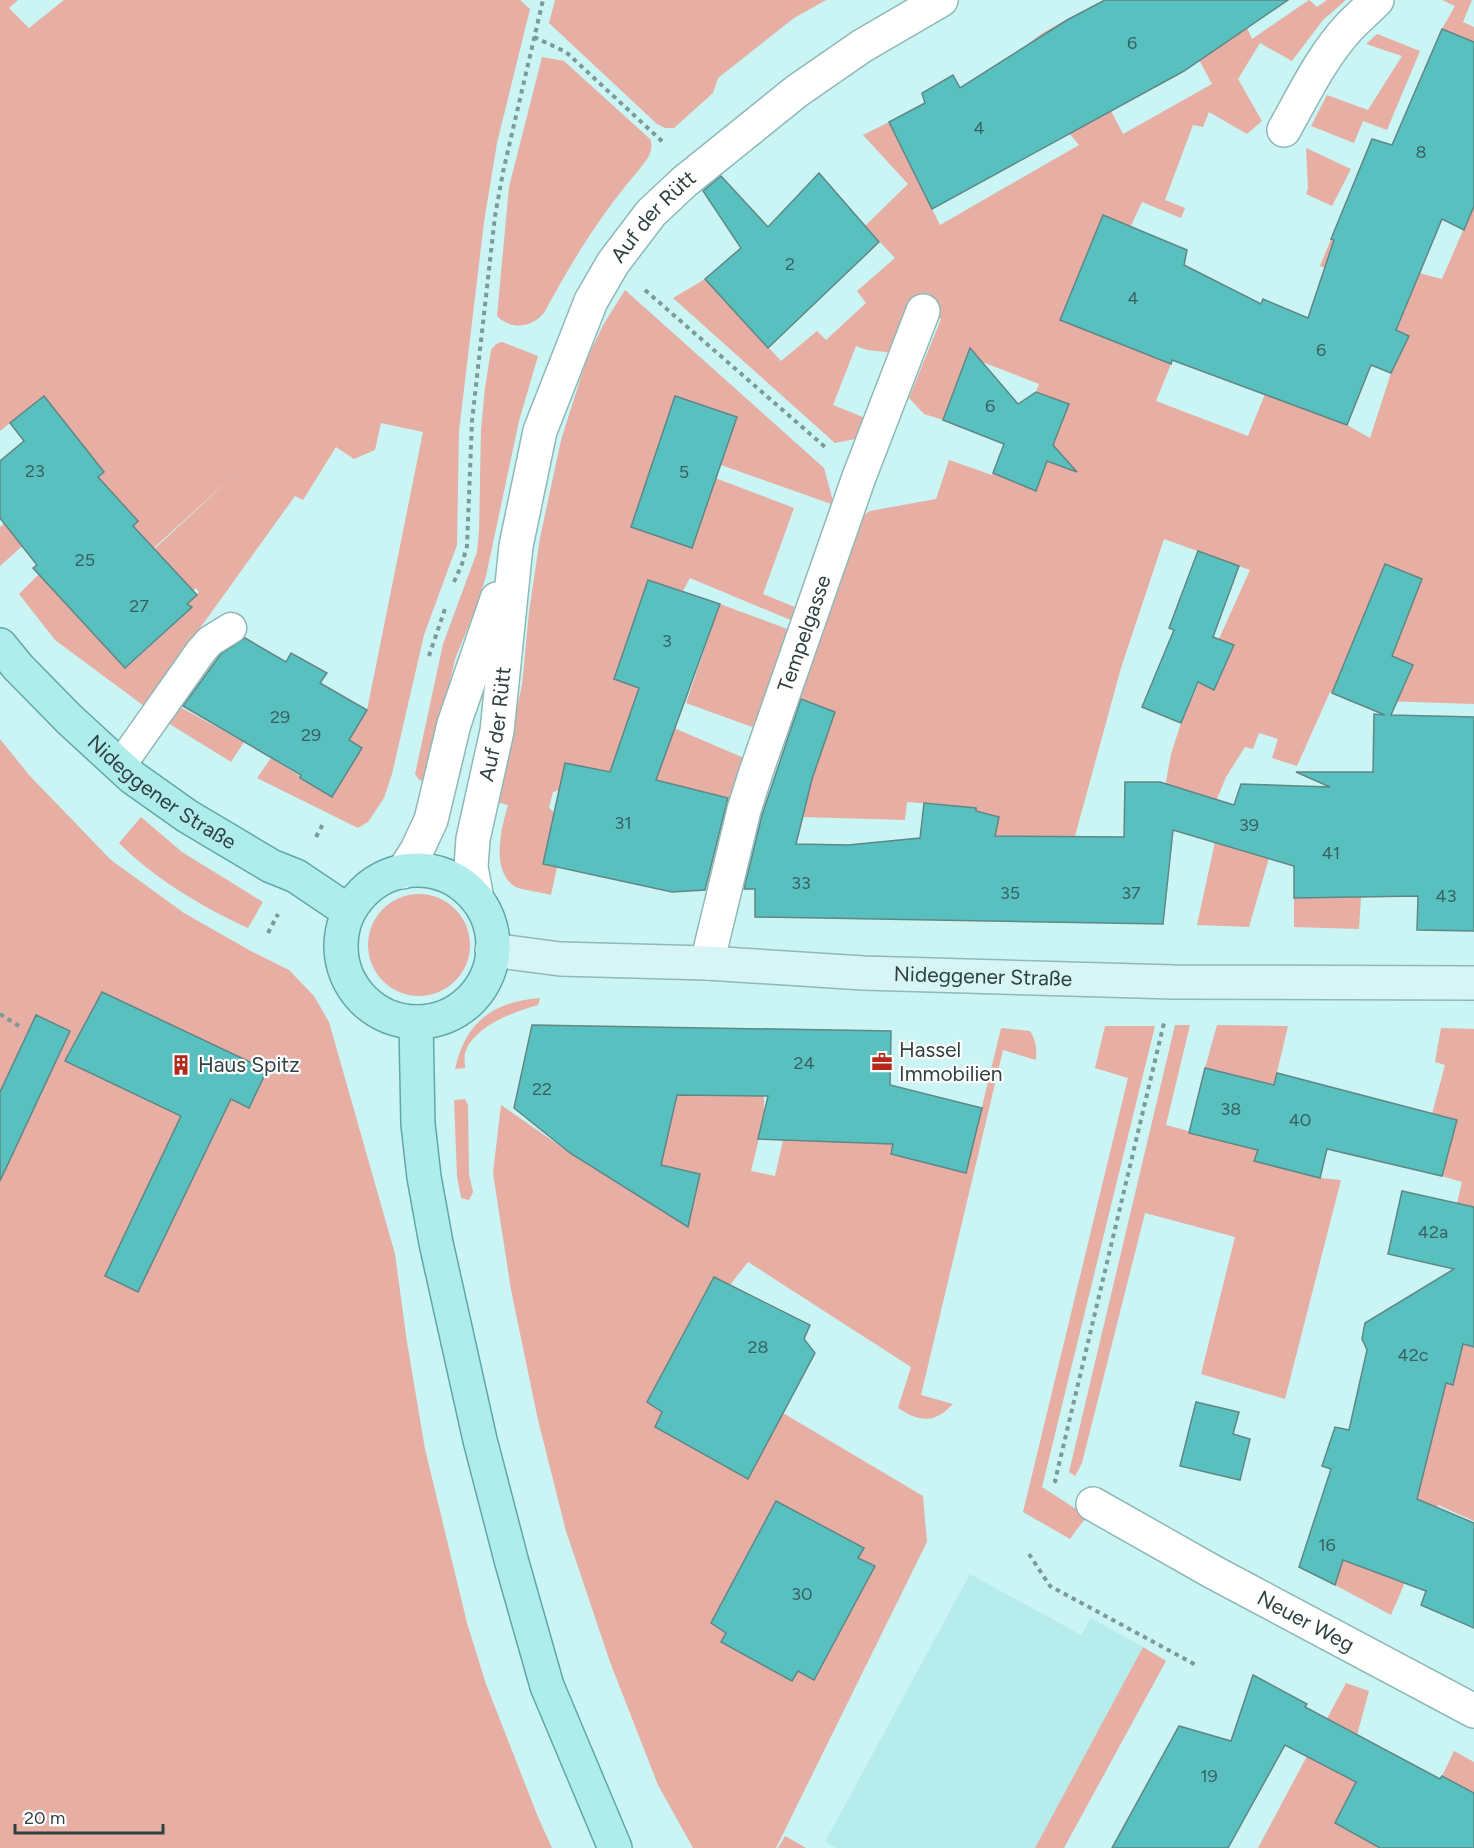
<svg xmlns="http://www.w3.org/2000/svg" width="1474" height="1848" viewBox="0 0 1474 1848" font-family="Figtree,sans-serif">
	<rect width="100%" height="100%" fill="#caf5f4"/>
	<path fill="#b6eceb" d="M970,1574L1081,1635L1091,1618L1143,1647L1035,1848H836L825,1842Z"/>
	<g fill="#e7aea4">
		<path d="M0,0H18L9,8L29,28L64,0H520L530,9L497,143L484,222L459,431L457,545L424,635L392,774L384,798L368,822L358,828L257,778L271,758L332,796L362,748L349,740L367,710L423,432L381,423L375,450L354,459L336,447L303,500L295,496L144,706L55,640L19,594L39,574L126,668L181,618L178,613L199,592L196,588L193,591L173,569L165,577L148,555L235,474L134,566L114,543L138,521L99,478L0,566V527L56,482L70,499L104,472L44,396L0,431Z"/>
		<path d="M555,0H826L794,18L718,78L713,93L674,128H665L657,124L549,23Z"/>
		<path d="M1309,0L1317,7L1327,0H1346L1323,20L1292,61L1260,43L1238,79L1262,121L1247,134L1209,112L1203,127L1193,125L1165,200L1185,208L1181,218L1142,202L1131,226L1103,216L1060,319L1171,364L1156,401L1248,436L1265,394L1347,425L1370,438L1391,373L1409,336L1339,307L1352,277L1320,266L1331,239L1419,273L1442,279L1474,205V704L1351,700L1330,692L1297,766L1272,758L1278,739L1259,733L1253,749L1245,747L1226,777L1202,835L1166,824V782L1171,754L1181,723L1250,570L1164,539L1121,668L1075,836H995L999,817L976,811V808L907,802L905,820L803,817L812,779L834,712L797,697L860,518L870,511L936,499L949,460L992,475L1000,453L1010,457L1026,420L1058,432L1069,404L1036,392L1039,384L967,356L943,420L924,414L909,398L941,319L914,308L895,353L867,350L856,346L833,405L868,419L860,438L835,443L673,298L705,279L781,361L817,331L826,340L866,303L857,291L895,258L865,226L908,184L863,135L889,122L940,225L1079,145L1070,134L1023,48L1041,34L1064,21L1123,134L1212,84L1173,11L1247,28L1252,39Z"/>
		<path d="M1442,0H1472L1463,22L1474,27V42L1442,29L1455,6Z"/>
		<path d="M1377,34L1420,51L1387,130L1363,121L1354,143L1311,126L1327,95L1368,110L1402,56L1366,44Z"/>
		<path d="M542,57L564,61L650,139C655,152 646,161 638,171C600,215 571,263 544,313C531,328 511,330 497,316L509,187Z"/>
		<path d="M1306,148L1351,169L1332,206L1306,194L1308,188Z"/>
		<path d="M625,290L824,468L834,505L721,465L737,417L675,396L632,527L692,548L715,478L794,508L763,594L797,608L793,621L690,578L683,591L648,580L614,678L639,688L632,710L744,758L733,799L696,790L567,769L569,763L565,762L559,790L553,792L549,808L554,812L543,864L557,867L551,895C542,892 520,890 514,886C490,869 502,826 508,805L496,802L522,685L529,612L540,538L561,440L586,361L603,325Z"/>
		<path d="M502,342L538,356L519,421L486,576L476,608L455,659L431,767L425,781L419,780L415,774L417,765L443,644L477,552L479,531L481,430L485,388L491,350L496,344Z"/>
		<path d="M720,604L790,630L755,728L686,703Z"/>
		<path d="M180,707L244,742L231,762L168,723Z"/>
		<path d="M0,739L30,776L111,860L184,913L249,950L289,970L314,996L329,1022L395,1254L407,1342L425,1449L467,1623L486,1684L538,1817L552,1848H0Z"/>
		<path d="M141,817L182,852L263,902L248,928C202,907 155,879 119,843Z"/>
		<path d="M1215,842L1269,858L1249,927L1197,925Z"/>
		<circle cx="419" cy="945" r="51"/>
		<path d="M1361,897L1359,929L1294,927V898Z"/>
		<path d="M540,998L538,1005C513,1012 474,1026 465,1053C464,1057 465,1064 465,1068L455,1069C466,1021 493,1002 540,998Z"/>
		<path d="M1175,1025H1190L1166,1125L1258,1150L1255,1161L1320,1178L1341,1180L1285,1399L1201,1374L1235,1237L1145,1213L1082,1463L1075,1476L1069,1472Z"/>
		<path d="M1217,1025L1288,1026L1274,1085L1205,1068Z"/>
		<path d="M1105,1026H1155L1042,1487L1087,1516L1070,1539L1023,1512L1128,1078L1095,1068Z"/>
		<path d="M1001,1028L1030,1031C1036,1041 1037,1048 1036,1060L1003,1050L921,1395L953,1404C934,1424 920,1422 898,1408L911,1367L748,1262L722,1295L708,1287L647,1402L662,1412L656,1428L727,1468L737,1457L756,1464L783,1413L923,1496L927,1542L776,1848H693L658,1785L610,1662L566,1531L538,1420L511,1290L493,1173L501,1105L570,1153L700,1174L661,1165L677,1095L764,1096V1118L751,1171L775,1176L783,1140L904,1099L891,1154L966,1173Z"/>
		<path d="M1441,1028L1474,1029V1207L1457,1203L1462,1182L1442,1176L1456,1120L1432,1114L1445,1065L1435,1062Z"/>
		<path d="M465,1099L468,1105L469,1174L473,1192L469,1200L461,1198L457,1176L454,1100Z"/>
		<path d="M1463,1344L1474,1347V1521L1438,1505L1391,1615L1335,1585L1343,1560L1370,1570L1407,1374L1453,1385Z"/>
		<path d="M1143,1647L1166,1661L1064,1848H1035Z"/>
		<path d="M1346,1683L1369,1691L1357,1735L1337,1772L1356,1782L1335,1823L1371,1843L1384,1848H1258Z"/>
		<path d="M1454,1751L1474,1762V1793L1442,1776Z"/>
		<path d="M785,1836L806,1848H778Z"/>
	</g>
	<g fill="#59c0c0" stroke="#5f8786" stroke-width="1.5">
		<path d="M1105,0H1288L1184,71L932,209L889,122L925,103L922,93L953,75L960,88L1067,20Z"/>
		<path d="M1442,29L1474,42V206L1464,230L1442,219L1396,330L1409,336L1391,373L1371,365L1347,425L1172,360L1171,364L1060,320L1103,215L1187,250L1184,265L1261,304L1263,299L1308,318L1334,240L1331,239L1372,139L1392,145Z"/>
		<path d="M819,173L879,242L768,348L705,279L741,248L703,191L721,176L768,227Z"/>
		<path d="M970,348L1018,404L1036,392L1069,404L1053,445L1077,472L1047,461L1036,491L993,473L1004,444L943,420Z"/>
		<path d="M44,396L104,472L98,477L138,521L133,526L197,595L187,604L192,607L125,668L33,568L37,565L0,518V461L24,441L10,423Z"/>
		<path d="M675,396L737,417L692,548L631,527Z"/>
		<path d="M1198,551L1239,566L1213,637L1234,645L1214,690L1198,682L1181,723L1142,707L1174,630L1169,628Z"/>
		<path d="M1385,564L1422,579L1392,656L1413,665L1391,715L1474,717V931L1417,930L1418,896L1294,898V866L1173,830L1163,924L755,917V889H744L762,815L801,699L835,712L812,779L796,844L848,845L920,838L924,803L976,808V811L999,817L995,836L1124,837L1125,782H1160L1234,805L1241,784L1330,787L1296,772H1373L1374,714L1385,715L1332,693Z"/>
		<path d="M648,580L720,604L656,780L728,798L705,890L672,892L543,864L565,763L610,772L639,688L614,679Z"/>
		<path d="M245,638L286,662L291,653L327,673L320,683L367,710L349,740L362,748L332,797L300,778L301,775L183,706L215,662L221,654Z"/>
		<path d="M102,992L267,1070L249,1108L231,1099L138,1292L105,1276L181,1116L65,1061Z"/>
		<path d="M36,1015L70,1031L0,1181V1092Z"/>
		<path d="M532,1025L891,1031L890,1085L982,1108L966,1173L891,1154L893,1144L758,1139L768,1096L677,1095L661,1165L700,1174L688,1227L570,1153L514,1108Z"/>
		<path d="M1205,1068L1274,1085L1277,1073L1457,1120L1442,1176L1327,1149L1320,1178L1254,1161L1258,1150L1189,1133Z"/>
		<path d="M1402,1191L1474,1207V1347L1463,1344L1453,1385L1446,1383L1417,1499L1474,1523V1628L1421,1605L1426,1591L1343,1560L1335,1585L1299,1567L1331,1469L1322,1466L1335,1427L1349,1430L1367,1350L1362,1339L1365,1323L1454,1269L1388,1254Z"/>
		<path d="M714,1277L810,1325L804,1339L815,1353L748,1479L655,1427L662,1412L647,1402Z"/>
		<path d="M1196,1402L1239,1412L1233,1434L1250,1439L1240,1480L1180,1466Z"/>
		<path d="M776,1501L864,1548L858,1558L875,1566L814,1680L798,1671L792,1681L721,1642L726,1633L711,1623Z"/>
		<path d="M1253,1675L1307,1704L1305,1707L1440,1779L1442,1776L1474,1793V1848H1380L1335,1823L1356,1782L1285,1745L1228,1848H1112L1179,1726L1231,1741Z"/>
	</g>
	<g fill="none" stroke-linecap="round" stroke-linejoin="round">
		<g stroke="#8fb8b8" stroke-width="33">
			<path id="lane" d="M120,766L201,651L210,641L231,628"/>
		</g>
		<g stroke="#8fb8b8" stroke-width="36">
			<g id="street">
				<path d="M1284,130C1304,94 1322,56 1350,26C1359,17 1368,9 1377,0"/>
				<path d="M403,872L417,850L431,820L454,724L497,599"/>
				<path id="s1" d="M477,899L471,867L473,839L497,731L516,546L540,431L591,301L613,263L651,213L684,182L797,91L862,46L941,0"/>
				<path id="s2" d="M707,963L744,810L756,772L859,477L923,311"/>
				<path id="s3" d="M1093,1504L1213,1572L1474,1711"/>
			</g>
		</g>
		<g stroke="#8fb8b8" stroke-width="36">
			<g id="secondary">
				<path id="s4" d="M492,950L560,959L707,963L863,973L1174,982L1474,983"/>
			</g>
		</g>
		<g stroke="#5fa8a8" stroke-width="36">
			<g id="primary">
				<path id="s5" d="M0,645L18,667L69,719L132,777L187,816L271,866L296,876L348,911"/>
				<circle cx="417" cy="946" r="76"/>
				<path d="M416,1022L418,1124L424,1177L436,1243L480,1440L512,1563L547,1686L615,1848"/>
			</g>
		</g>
		<g stroke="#7c9a9a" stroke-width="4" stroke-dasharray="4.5 4.5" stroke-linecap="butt">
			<path d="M534,37L566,52L665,144"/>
			<path d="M645,290L825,447"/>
			<path d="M454,582L462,564L467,546L472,421L495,216L503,172L543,0"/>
			<path d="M429,656L446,606"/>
			<path d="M316,837L324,822"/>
			<path d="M268,933L278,914"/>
			<path d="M0,1014L19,1026"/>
			<path d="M1057,1482L1055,1481L1164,1023"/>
			<path d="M1029,1554L1050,1586L1196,1665"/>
		</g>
		<use href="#lane" stroke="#fff" stroke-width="30"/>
		<use href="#street" stroke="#fff" stroke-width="33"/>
		<use href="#secondary" stroke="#d7f5f5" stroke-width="33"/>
		<use href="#primary" stroke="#afecec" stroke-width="33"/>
	</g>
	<defs>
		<g id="office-bare" transform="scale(1.62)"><path d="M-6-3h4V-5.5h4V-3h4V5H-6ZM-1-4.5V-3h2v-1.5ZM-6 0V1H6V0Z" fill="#b6291a" stroke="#fff" stroke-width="2.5" paint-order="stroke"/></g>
		<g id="building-bare" transform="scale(1.62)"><path d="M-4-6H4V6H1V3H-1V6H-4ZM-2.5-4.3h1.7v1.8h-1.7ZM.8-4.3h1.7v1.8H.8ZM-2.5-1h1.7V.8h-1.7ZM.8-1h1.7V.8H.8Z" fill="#b6291a" stroke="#fff" stroke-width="2.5" paint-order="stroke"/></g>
	</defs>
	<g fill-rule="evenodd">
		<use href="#office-bare" x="882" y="1062"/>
		<use href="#building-bare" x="181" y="1065"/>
	</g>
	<g text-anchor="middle" stroke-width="4.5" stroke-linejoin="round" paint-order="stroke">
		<g font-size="18" fill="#3a6161">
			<text x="1132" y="49">6</text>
			<text x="979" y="134">4</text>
			<text x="1421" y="158">8</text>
			<text x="790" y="270">2</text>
			<text x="1133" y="304">4</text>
			<text x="1321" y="356">6</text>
			<text x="990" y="412">6</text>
			<text x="35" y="477">23</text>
			<text x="684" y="478">5</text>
			<text x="85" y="566">25</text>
			<text x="139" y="612">27</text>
			<text x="667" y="647">3</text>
			<text x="280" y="723">29</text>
			<text x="311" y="741">29</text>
			<text x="623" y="829">31</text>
			<text x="1249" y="831">39</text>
			<text x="1331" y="859">41</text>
			<text x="801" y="889">33</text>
			<text x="1010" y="899">35</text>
			<text x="1131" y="899">37</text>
			<text x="1446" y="902">43</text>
			<text x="804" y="1069">24</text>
			<text x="542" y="1095">22</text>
			<text x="1231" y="1115">38</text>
			<text x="1300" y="1126">40</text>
			<text x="1433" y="1238">42a</text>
			<text x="758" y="1353">28</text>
			<text x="1413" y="1361">42c</text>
			<text x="1327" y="1551">16</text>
			<text x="802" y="1600">30</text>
			<text x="1209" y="1782">19</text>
		</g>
		<g font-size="21" fill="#304141" stroke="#fff">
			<text dy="7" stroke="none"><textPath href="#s1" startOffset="720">Auf der Rütt</textPath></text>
			<text dy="7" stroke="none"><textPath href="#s2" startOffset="344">Tempelgasse</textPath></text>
			<text dy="7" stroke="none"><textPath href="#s1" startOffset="178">Auf der Rütt</textPath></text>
			<text dy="7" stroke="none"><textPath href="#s5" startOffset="220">Nideggener Straße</textPath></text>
			<text dy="7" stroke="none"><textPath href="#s4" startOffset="492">Nideggener Straße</textPath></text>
			<text dy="7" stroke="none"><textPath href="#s3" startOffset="243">Neuer Weg</textPath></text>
		</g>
		<g font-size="21" fill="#304141" stroke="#fff" text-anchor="start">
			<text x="899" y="1057">Hassel<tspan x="899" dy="24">Immobilien</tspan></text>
			<text x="198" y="1072">Haus Spitz</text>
		</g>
	</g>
	<path d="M15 1824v9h148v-9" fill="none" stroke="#304141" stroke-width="3"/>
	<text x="24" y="1824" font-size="18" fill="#304141" stroke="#ffffff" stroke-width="4.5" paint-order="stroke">20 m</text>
</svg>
